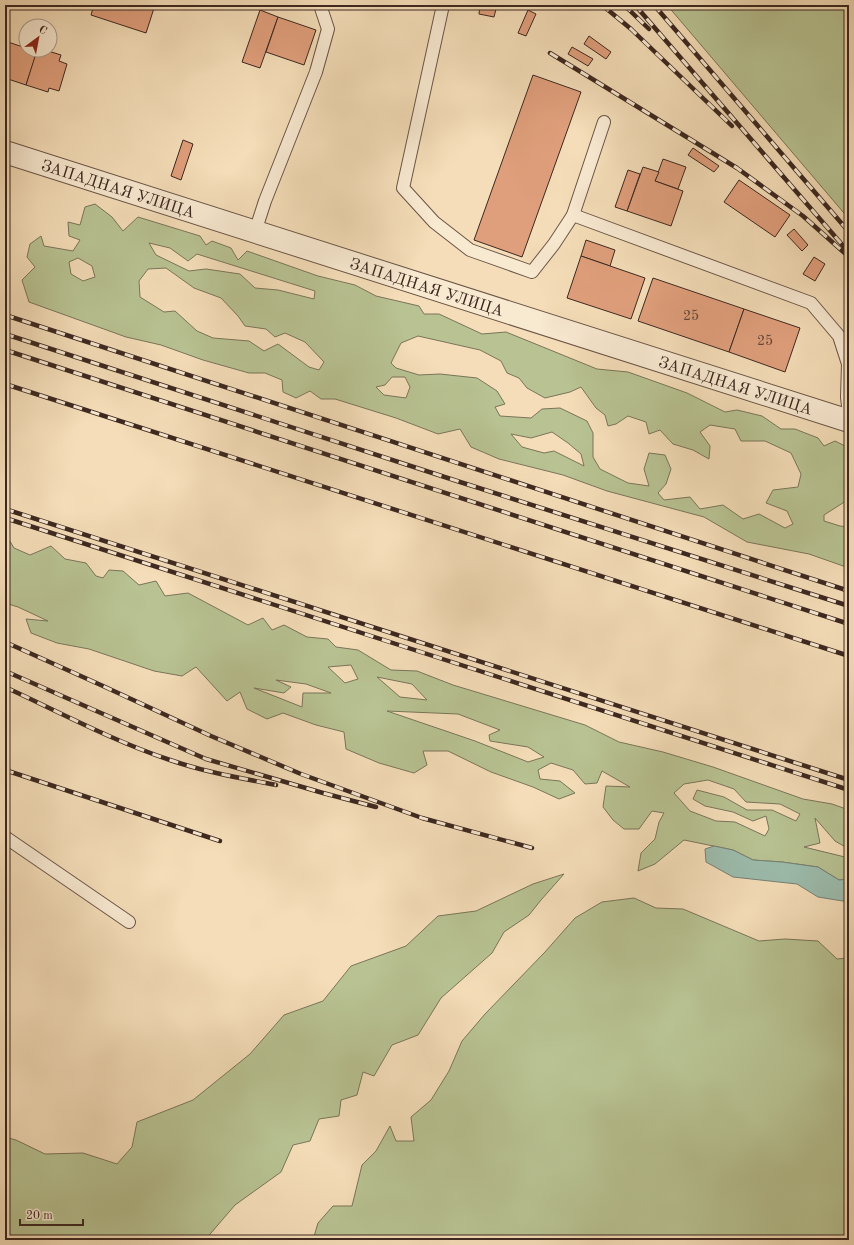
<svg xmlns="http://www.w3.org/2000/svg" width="854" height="1245" viewBox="0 0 854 1245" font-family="'Old Standard TT',serif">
	<rect width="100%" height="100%" fill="#f4ddb8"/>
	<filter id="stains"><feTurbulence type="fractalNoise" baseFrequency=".005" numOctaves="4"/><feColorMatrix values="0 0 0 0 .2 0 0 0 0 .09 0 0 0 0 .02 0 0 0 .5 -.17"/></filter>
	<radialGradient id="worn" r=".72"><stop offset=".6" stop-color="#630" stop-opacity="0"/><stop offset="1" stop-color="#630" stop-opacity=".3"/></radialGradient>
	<g fill="#b8c292" stroke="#7a7559" fill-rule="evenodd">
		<path d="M667,5H849V219Z"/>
		<path d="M95,204L112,217L123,231L138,217L200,236L206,245L212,241L231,248L238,260L247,251L318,276L355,285L376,296L419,306L424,314H439L482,334L506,332L597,369L628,372L687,393L725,412L737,410L762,416L781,429H795L818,438L824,446L835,441L849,448V499L824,515V521L840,526L849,527V568L809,554L747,542L704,517L607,491L563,475L499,459L471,447L460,429L438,434L396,418L335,399H321L310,391L296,398L283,392L282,380L265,373H249L203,360L161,345L126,337L29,302L22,280L35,267L27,257L30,244L41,236L44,246L73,251L80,240L69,236L68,222L80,225L85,207ZM149,243L170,248L188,261L197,254L315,291L314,299L278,290L255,288L240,274L206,269L189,271L156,255ZM78,258L92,266L95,277L83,281L71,274L69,262ZM166,268L194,288L221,298L238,316L245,326L266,329L275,337L285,333L305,342L324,362L319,370L309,367L278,344L264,351L249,341L213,338L197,331L175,311L164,312L140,297L139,281L148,269ZM418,336L480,350L501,361L507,373L519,378L527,388L545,398L570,392L581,387L596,408L605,415L608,426L616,424L628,416L646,422L649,434L660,430L673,444L693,450L709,459L710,446L700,432L710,425L735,429L741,441H765L791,453L801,474L798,487L773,490L766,503L787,511L793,524L785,528L759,514L743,519L723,505L700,509L690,497L664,500L658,493L666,484L671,469L665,455L649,453L644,469L649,486L628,483L600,469L593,457V433L587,421L560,408L542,409L531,418L500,416L495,407L505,404L497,391L477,378L440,374L419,375L396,368L391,363L401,343ZM392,377H405L410,387L406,398L384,395L376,387L385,385ZM552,432L568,443L581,454L584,466L554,451L544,453L522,447L511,434L531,438Z"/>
		<path d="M5,533L14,548L30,555L51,546L65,559L86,563L96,576L103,578L109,570L123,571L139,585L156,581L165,596L188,593L248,625L263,618L272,630L284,625L307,637L328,639L336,647L358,650L391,670L417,671L453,685L585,725L619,742L663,752L713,767L803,799L832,804L849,810V849L835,841L815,818L820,843L804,847L849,858V879L839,880L818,867L782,862L753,860L733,850L684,840L655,864L638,871L641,853L655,839L659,822L664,813L652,811L639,829H624L613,820L603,807L606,786L630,787L602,771L597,783L585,784L573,770L551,763L538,770L540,779L560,781L575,793L559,799L533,787L491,772L448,751H423L427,765L414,773L379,763L346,749L344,732L316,725L283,713L267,719L247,709L240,692L227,701L196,667L182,676L154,671L89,649L57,643L31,633L26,619L48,621L18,607L5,603ZM351,665L358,679L345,683L328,667ZM377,677L412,684L427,700L400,697ZM276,680L306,684L331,693H303L302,707L254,688L284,693L291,687ZM387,711L458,714L500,730L489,735L490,741L528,747L544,757L528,762L475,741ZM708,780L734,789L746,802L780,804L800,814L796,821L772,810H747L724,797L697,790L693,799L705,806L733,812L753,821L766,816L769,829L765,836L735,822L716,821L690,811L674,793L684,784Z"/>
		<path d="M564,874L541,900L529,915L504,932L492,953L441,998L418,1035L392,1045L374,1076L363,1072L357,1095L341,1100L339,1116L319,1119L310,1141L293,1145L281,1172L235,1205L205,1240H5V1137L16,1140L45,1154L83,1153L117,1164L132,1147L137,1122L193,1100L250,1054L284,1015L323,1001L351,966L406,946L438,916L476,911L533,884Z"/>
		<path d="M634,898L656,908L683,909L759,941L785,939L818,941L837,959L849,958V1240H313L318,1223L333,1206H352L362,1165L376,1151L390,1126L396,1141H414L411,1117L431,1100L449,1071L462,1041L485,1014L545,952L575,918L602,902Z"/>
	</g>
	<path fill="#9cbcad" stroke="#768175" d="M714,846L733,850L753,860L782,862L818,867L839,880L849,879V902L818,897L797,884L733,877L706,862L705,849Z"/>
	<g fill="#e09f7c" stroke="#3d2820">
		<path d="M94,5H155L146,33L91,15Z"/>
		<path d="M480,5H497L494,17L479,14Z"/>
		<path d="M260,10L278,17L260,68L242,62Z"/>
		<path d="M528,10L536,14L526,36L518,33Z"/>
		<path d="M278,17L316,30L304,65L266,52Z"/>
		<path d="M589,36L611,52L606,59L584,44Z"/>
		<path d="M5,41L26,48V50L37,52L26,85L5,78Z"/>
		<path d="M572,47L593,59L588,66L568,54Z"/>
		<path d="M37,50H45L61,55L59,61L67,64L59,91L49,88L48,92L26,85Z"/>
		<path d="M533,75L581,92L522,257L474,240Z"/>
		<path d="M183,140L193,144L181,180L171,176Z"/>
		<path d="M693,148L719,166L714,172L688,155Z"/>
		<path d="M663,159L686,167L678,189L655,181Z"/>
		<path d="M643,167L659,172L655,181L683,191L671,226L627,211Z"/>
		<path d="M628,170L640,174L627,211L615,207Z"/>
		<path d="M739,180L790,215L775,237L724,202Z"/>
		<path d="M794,229L808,245L802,251L787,235Z"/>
		<path d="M586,240L615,250L610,266L581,256Z"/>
		<path d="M581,256L645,278L631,319L567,298Z"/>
		<path d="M814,257L825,264L815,281L803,274Z"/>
		<path d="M653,278L744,309L729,352L638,321Z"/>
		<path d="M744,309L800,328L785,372L729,352Z"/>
	</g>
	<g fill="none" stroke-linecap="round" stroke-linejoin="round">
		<g stroke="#6b5546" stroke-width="14">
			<g id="service">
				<path d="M443,5L403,188L434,222L470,250L532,272L554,244L573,215L604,122"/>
				<path d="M573,215L811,303L839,336L848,364L847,397L849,415"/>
				<path d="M255,232L265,201L316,72L328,29L320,5"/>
				<path d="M5,837L129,922"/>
			</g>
		</g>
		<g stroke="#6b5546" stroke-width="24">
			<g id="tertiary">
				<path id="s1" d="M5,152L849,421"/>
			</g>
		</g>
		<use href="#service" stroke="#f8e9d1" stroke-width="12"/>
		<use href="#tertiary" stroke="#f8e9d1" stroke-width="22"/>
		<g stroke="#3d2820" stroke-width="4.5">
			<g id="rail">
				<path d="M602,5L631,29L732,126"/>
				<path d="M624,5L649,29"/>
				<path d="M635,5L845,248"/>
				<path d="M654,5L849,232"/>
				<path d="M550,53L737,168L803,216L849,257"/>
				<path d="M5,315L849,591"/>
				<path d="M5,334L460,482L849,606"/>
				<path d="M5,350L849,624"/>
				<path d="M5,384L849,656"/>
				<path d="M5,509L849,780"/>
				<path d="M5,518L849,790"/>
				<path d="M5,642L103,686L211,736L301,774L422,818L532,848"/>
				<path d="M5,671L206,759L323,793L376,807"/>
				<path d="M5,687C59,712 113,741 170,760C205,772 240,778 276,785"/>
				<path d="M5,770L220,841"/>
			</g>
		</g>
		<use href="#rail" stroke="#f8e9d1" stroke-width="3" stroke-dasharray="9" stroke-linecap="butt"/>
	</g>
	<g text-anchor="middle" stroke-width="4" stroke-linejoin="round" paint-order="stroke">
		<g font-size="14" fill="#664637">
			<text x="691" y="320">25</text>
			<text x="765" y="345">25</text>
		</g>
		<g font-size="16" fill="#3d2820" stroke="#f8e9d1">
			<text dy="6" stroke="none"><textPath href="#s1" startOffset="119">ЗАПАДНАЯ УЛИЦА</textPath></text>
			<text dy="6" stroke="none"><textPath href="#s1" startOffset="443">ЗАПАДНАЯ УЛИЦА</textPath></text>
			<text dy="6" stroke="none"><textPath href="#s1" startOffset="767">ЗАПАДНАЯ УЛИЦА</textPath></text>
		</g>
	</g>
	<rect width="854" height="1245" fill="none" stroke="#f4ddb8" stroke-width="20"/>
	<rect x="6" y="6" width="842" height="1233" fill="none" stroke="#3d2820" stroke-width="2"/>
	<rect x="10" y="10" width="834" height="1225" fill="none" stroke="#3d2820"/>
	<g transform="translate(38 38) rotate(32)"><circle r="19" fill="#f8e9d1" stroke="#ad9c8a"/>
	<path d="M0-3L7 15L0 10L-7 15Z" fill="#8f2418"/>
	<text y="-6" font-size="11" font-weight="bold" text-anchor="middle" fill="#3d2820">С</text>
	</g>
	<path d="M20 1219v6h63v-6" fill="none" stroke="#3d2820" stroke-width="2"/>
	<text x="26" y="1219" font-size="12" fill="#3d2820" stroke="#f8e9d1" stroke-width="3" paint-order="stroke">20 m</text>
	<rect width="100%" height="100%" filter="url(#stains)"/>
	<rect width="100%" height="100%" fill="url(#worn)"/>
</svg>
